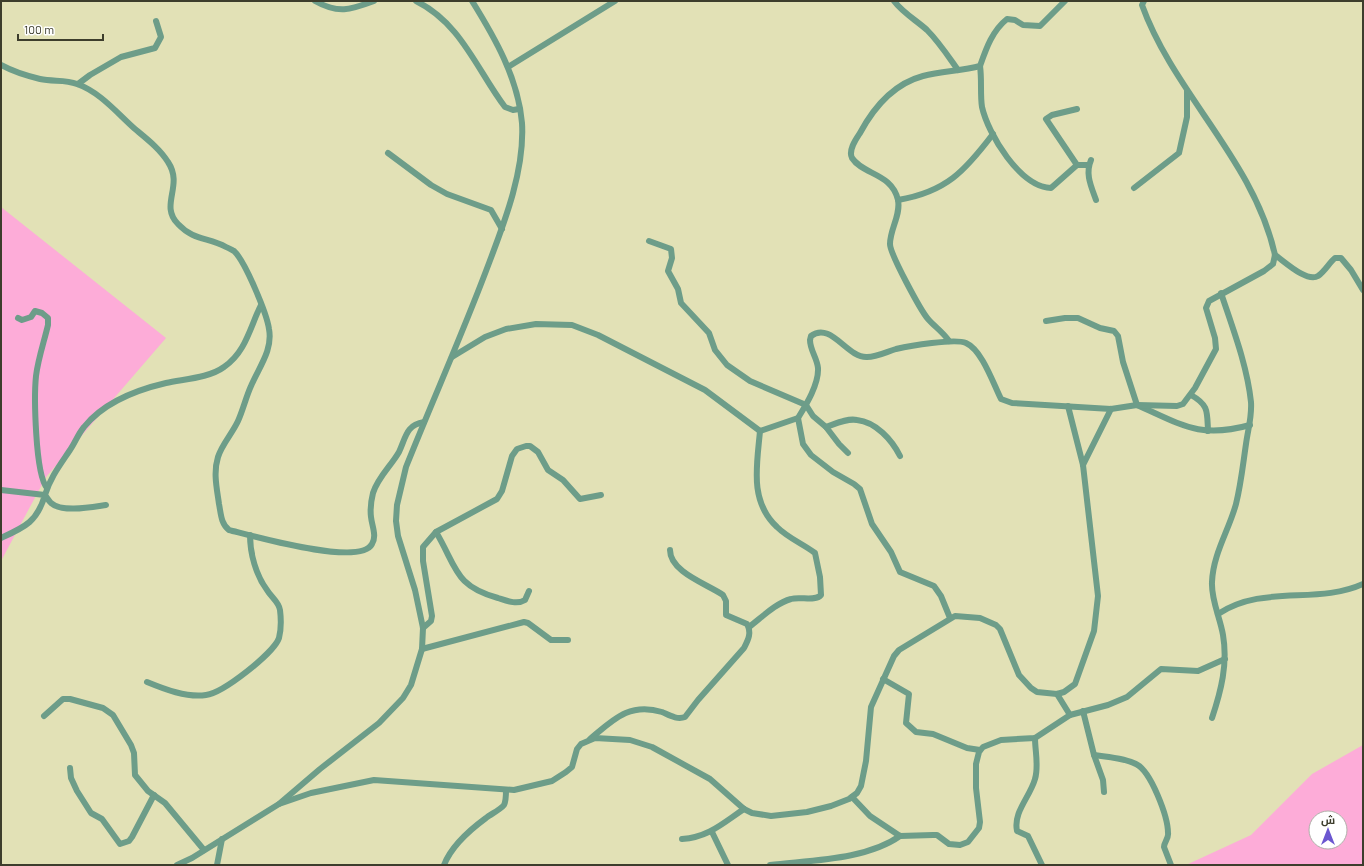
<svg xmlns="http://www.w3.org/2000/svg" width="1364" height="866" viewBox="0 0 1364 866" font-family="Barlow,Cairo,sans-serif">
	<rect width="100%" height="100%" fill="#e2e1b6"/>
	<g fill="#fdacd8" fill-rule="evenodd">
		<path d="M1,207L166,338L46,477L1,561Z"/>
		<path d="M1363,745V865H1186L1251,835L1312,774ZM1316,818H1340V842H1316Z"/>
	</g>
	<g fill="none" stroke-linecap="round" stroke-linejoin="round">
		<g stroke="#6d9d89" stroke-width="6">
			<path d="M315,1C338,14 350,10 374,1"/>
			<path d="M416,1C461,23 477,70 505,107L513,110L519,109"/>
			<path d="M894,1C903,13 916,20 927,30C939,42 948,56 958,70"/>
			<path d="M1,65C12,71 27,76 40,79C53,82 65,79 77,84C100,92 117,113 135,129C147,139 160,149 168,162C184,186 159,205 178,224C194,241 208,237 226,247C229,248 232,250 234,251C245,261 267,314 269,329C273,350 259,367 251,386C246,397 243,410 238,421C232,434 222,444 218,457C213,473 217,489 219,504C221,514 221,524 229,530C253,536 360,567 372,544C377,536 372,526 371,517C370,509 371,501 373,493C378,477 391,466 399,452C406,437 406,425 424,422"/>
			<path d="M980,66C982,80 980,94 982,107C988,134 1020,187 1051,188L1077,165H1088"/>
			<path d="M508,67L615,1"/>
			<path d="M78,84L90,75L121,57L155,48L161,37L156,21"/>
			<path d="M388,153L431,185L447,194L491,210L502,229"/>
			<path d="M1091,160C1085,174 1091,186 1096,200"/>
			<path d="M1077,165L1046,119L1052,115L1077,109"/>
			<path d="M1134,188L1179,153L1187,117V91"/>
			<path d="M898,200C946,192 965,171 993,134"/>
			<path d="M649,241L671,249L672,258L668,271L678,289L681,303L709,333L715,350L727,365L750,381L806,405L813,416L826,427L839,444L848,453"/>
			<path d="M1275,255C1284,261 1307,283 1318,276C1325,271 1329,263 1335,258H1341L1351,270L1363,290"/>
			<path d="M18,318L22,320L31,317L35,311L42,313L48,318V325C44,342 38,359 36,376C34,395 35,474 47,488"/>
			<path d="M1046,321L1065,318H1078L1100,328L1114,331L1118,336L1123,362L1137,405C1182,425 1200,439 1250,425"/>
			<path d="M949,341C943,332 935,327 928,319C921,311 890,254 890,244C890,229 901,215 898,200C892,173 863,175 852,158C848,150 856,139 860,133C874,107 893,84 923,76C942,71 962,71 980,66C986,49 992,31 1007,19L1015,20L1023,25L1040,26L1065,1"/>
			<path d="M452,357L485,337L506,329L536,324L572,325L598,335L705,390L760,431"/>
			<path d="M1191,395C1209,405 1207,412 1208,431"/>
			<path d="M798,418L803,444L811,455L833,472L854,484L860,489L872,524L891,552L900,572L934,586L941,596L950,618"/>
			<path d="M826,427C835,424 847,418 857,420C876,422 892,440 900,456"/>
			<path d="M760,431L798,418C806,405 819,384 818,368C817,358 810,350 810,340L811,336C831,321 847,358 867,357C877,357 886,352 896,349C909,346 955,338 966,343C982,350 993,383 1001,399L1012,403L1111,409L1137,405L1177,406L1183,404L1195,388L1216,349L1215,338L1206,308L1209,301L1264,271L1273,264L1275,255C1254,160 1174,94 1142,5L1144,1"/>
			<path d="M1083,465L1111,409"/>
			<path d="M1,490L45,495C37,522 25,527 1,538"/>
			<path d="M106,505C92,507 62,513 51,503C49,501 47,498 45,495C50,478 60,465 70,450C75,443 78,434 84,427C104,402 136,390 166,383C184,379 209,378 224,367C246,352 250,327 261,305"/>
			<path d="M436,532C457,567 454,586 498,598C507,601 517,605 525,600L529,591"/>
			<path d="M1218,614C1263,584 1317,605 1363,584"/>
			<path d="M749,627C761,618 776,603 791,599C800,596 815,602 821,595L820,577L815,553C803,544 788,538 777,527C749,501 757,465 760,431"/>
			<path d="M423,628L431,621L432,616L423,561V547L436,532L497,499L502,491L512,456L517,449L526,446H530L538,452L548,470L563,480L580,499L601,495"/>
			<path d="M422,649L524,622L528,623L551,640H568"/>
			<path d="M883,679L909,694L906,723L916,732L933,734L967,748L980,750"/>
			<path d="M147,682C164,689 187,698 206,695C223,693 274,653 279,638C281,630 281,618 280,610C279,602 271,597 267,590C256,575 250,554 250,535"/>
			<path d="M1057,694L1070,715"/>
			<path d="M1083,711L1094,755L1103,780L1104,792"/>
			<path d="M44,716L63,699H70L103,708L113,715L131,745L134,753L135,775L148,791L165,803L204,850"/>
			<path d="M1212,718C1221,691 1228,664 1223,635C1220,617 1211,600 1212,582C1213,554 1229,530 1236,504C1241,484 1243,464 1246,444C1248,429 1252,417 1251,402C1247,365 1233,329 1221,293"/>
			<path d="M1035,738C1035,751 1039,766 1035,779C1030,797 1013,812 1017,831L1028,836L1042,865"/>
			<path d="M590,739C613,720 629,702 662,712C669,715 677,720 685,717L698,700L744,648C748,640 752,633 747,624L726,615V601L723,595C707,584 670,572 670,550"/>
			<path d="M1094,755C1107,757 1125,758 1136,764C1151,771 1168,817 1168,833C1169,838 1164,842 1164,847L1171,865"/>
			<path d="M70,768L71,778L77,791L91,813L102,819L120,844L129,841L132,837L154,795"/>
			<path d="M852,797L870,816L900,836L933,835H937L949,844L960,845L968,842L979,828L980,822L976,788V764L979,752L983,747L1001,740L1035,738L1070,715L1108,705L1127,697L1161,669L1198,671L1225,659"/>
			<path d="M279,804L311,793L374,780L514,790L552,781L566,772L572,767L577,749L581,744L595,738L630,740L652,747L710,779L744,809L752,813L771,816L807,812L831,806L849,799L857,793L861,786L866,761L871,707L894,656L899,650L955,616L980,618L996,625L1000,629L1019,675L1031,688L1037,692L1057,694L1064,692L1075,684L1094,631L1098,596L1083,465L1068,406"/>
			<path d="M712,832L728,865"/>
			<path d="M682,839C709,837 723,823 744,809"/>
			<path d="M177,865L192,858L279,804L320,769L379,723L403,698L411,685L422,649L423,628L415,590L398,536L396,521L397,505L406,467C432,402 461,337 486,271C503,226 525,172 522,123C518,78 495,38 472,1"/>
			<path d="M217,865L222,839"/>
			<path d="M444,865C451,847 471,829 486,818C491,814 500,810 504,805C506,801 506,795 506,790"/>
			<path d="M770,865C811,860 866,860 900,836"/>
		</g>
	</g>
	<rect width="1364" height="866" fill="none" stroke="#3d3d2c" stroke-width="4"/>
	<g transform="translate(1328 830)"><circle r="19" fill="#ffffff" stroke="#b1b1ab"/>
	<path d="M0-3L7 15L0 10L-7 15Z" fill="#6b57d0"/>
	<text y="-6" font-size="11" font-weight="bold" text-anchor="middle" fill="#3d3d2c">ش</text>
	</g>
	<path d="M18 34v6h85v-6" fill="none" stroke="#3d3d2c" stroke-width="2"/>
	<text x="24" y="34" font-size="12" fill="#3d3d2c" stroke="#ffffff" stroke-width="3" paint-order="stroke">100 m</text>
</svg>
